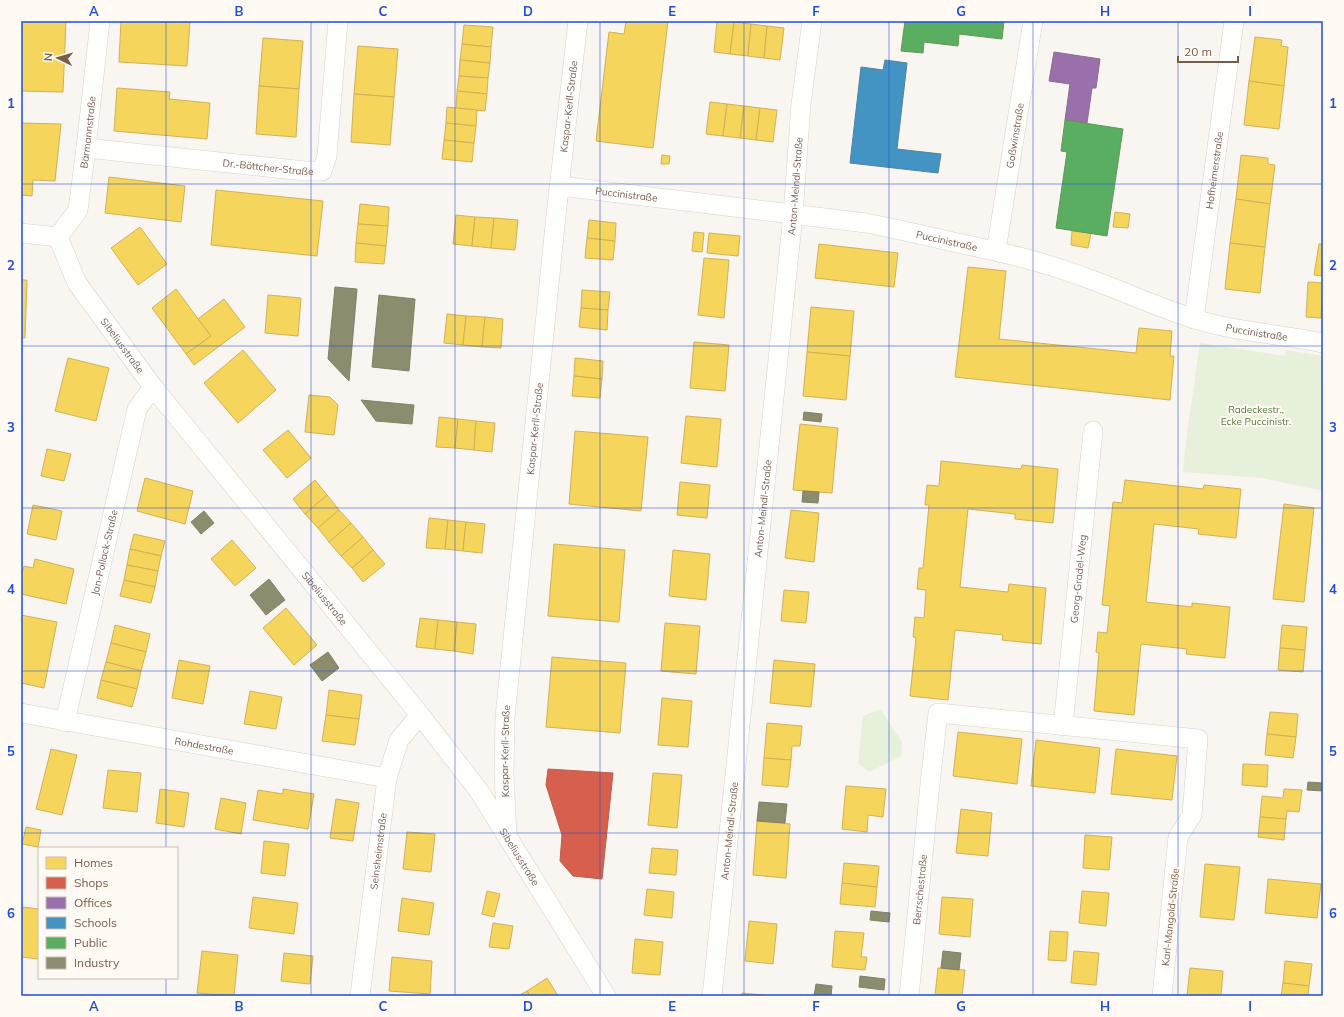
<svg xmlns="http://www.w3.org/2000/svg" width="1344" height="1017" viewBox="0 0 1344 1017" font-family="Mulish,sans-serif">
	<rect width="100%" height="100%" fill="#f9f5f0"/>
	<g fill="#e7f0db">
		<path d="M1200,343L1285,356V350L1323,356V491L1262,478L1183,472L1186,440Z"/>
		<path d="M880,709L902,742L901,756L869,772L858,763L863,716Z"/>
	</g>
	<g fill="#f6d55c" stroke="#d1b158">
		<path d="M21,21H66L63,92L21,91Z"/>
		<path d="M121,21H190L187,66L119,62Z"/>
		<path d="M626,21H668L653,148L596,141L609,32L624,34Z"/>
		<path d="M717,21L734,22L730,54L714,52Z"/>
		<path d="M734,22L751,24L748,56L730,54Z"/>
		<path d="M751,24L767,26L764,58L748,56Z"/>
		<path d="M464,25L493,27L491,47L462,44Z"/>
		<path d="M767,26L784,28L780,60L764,58Z"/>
		<path d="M1255,37L1282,40L1281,46L1288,47L1284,86L1249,81Z"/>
		<path d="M263,38L303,41L299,89L259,86Z"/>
		<path d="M462,44L491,47L490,63L460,60Z"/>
		<path d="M358,46L398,49L394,97L354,94Z"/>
		<path d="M460,60L490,63L488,78L459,76Z"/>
		<path d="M459,76L488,78L487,94L457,91Z"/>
		<path d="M1249,81L1284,86L1279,129L1244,125Z"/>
		<path d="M259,86L299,89L296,137L256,134Z"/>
		<path d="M117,88L170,92L169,99L210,103L207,139L114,131Z"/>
		<path d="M457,91L487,94L485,111L456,108Z"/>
		<path d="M354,94L394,97L390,145L351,142Z"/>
		<path d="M710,102L727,104L723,136L706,134Z"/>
		<path d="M727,104L744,106L740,138L723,136Z"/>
		<path d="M744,106L760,108L756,140L740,138Z"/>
		<path d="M447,107L477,110L476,126L446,123Z"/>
		<path d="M760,108L777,110L773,142L756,140Z"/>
		<path d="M21,123L61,124L55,181L33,180L32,196L21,195Z"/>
		<path d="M446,123L476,126L474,143L444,140Z"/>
		<path d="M444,140L474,143L472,162L442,159Z"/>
		<path d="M662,155L670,156L669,164H661Z"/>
		<path d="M1241,155L1268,158V164L1275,165L1270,204L1236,199Z"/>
		<path d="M109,177L185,186L181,222L105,213Z"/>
		<path d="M216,190L323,201L317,256L211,245Z"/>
		<path d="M1236,199L1270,204L1265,247L1230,243Z"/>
		<path d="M360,204L389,207L388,226L358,224Z"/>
		<path d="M1115,212L1130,214L1128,228L1113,227Z"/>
		<path d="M456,215L475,217L472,246L453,244Z"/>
		<path d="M475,217L494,218L491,248L472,246Z"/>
		<path d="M494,218L518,220L515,250L491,248Z"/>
		<path d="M589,220L616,223L615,241L587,238Z"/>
		<path d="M358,224L388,226L386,246L356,243Z"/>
		<path d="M140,227L167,264L138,285L111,248Z"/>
		<path d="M1072,231L1091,233L1088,248L1071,245Z"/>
		<path d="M694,232L704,233L702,252L692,251Z"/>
		<path d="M709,233L740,236L738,256L707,253Z"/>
		<path d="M587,238L615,241L613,260L585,258Z"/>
		<path d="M356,243L386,246L384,264L355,262Z"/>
		<path d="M1230,243L1265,247L1260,293L1225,289Z"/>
		<path d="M819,244L898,253L894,287L815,278Z"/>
		<path d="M1319,244H1323V276L1314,275Z"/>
		<path d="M704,258L729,260L724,318L698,315Z"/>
		<path d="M968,267L1006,271L999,339L1136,353L1139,328L1172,331L1170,356H1174L1170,400L955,377Z"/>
		<path d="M21,280H27L25,338H21Z"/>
		<path d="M1308,282L1323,283L1321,318L1306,317Z"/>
		<path d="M176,289L211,336L186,354L152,308Z"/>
		<path d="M582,290L610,292L608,310L581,308Z"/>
		<path d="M268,295L301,298L298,336L265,333Z"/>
		<path d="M224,299L245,327L194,365L186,354L211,336L198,319Z"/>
		<path d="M811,307L854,311L850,356L807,352Z"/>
		<path d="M581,308L608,310L607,330L579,327Z"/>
		<path d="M447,314L466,316L463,345L444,343Z"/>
		<path d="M466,316L485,317L482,347L463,345Z"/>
		<path d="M485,317L503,319L501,348L482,347Z"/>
		<path d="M694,342L729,345L725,391L690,388Z"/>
		<path d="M243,350L276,390L238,423L204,383Z"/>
		<path d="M807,352L850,356L846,400L803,396Z"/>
		<path d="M68,358L109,368L96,421L55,411Z"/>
		<path d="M575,358L603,361L602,379L574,376Z"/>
		<path d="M574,376L602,379L600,398L572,396Z"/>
		<path d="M309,395L330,397L338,405L334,435L305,432Z"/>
		<path d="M686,416L721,419L717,467L681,463Z"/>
		<path d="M439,417L458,419L455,448L436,447Z"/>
		<path d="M458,419L476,421L474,450L455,448Z"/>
		<path d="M476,421L495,423L492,452L474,450Z"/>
		<path d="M800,424L838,428L832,493L793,490Z"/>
		<path d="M288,430L311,458L287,478L263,450Z"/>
		<path d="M575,431L648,437L641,511L569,504Z"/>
		<path d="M47,449L71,454L64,481L41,476Z"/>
		<path d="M941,461L1021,469L1022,465L1058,469L1053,523L1015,519V514L968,509L960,587L1008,592L1009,584L1046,588L1041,644L1002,640L1003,635L955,630L948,700L910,696L916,638L913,637L915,617L924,618L926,590L917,589L919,568H923L929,505H925L927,485L939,486Z"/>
		<path d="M145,478L193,491L185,524L137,511Z"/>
		<path d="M315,480L327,495L305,514L293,499Z"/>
		<path d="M1125,480L1203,489L1204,485L1241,489L1236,538L1198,534L1199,529L1154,524L1146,602L1192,607V603L1230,607L1225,658L1186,654L1187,649L1141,644L1134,715L1094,711L1099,653L1096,652L1098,632L1107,633L1110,606L1102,605L1113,502L1122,503Z"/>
		<path d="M680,482L710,485L707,518L677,515Z"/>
		<path d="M327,495L339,510L318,528L305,514Z"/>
		<path d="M1284,504L1314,508L1304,602L1273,599Z"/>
		<path d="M33,505L62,511L56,540L27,534Z"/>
		<path d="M339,510L351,523L329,542L318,528Z"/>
		<path d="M791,510L819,513L814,562L785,558Z"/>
		<path d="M429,518L448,520L445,549L426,548Z"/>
		<path d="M448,520L466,522L463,551L445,549Z"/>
		<path d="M466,522L485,524L482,553L463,551Z"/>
		<path d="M351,523L363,537L341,556L329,542Z"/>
		<path d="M134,534L165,541L161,556L130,549Z"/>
		<path d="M363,537L373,550L352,568L341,556Z"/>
		<path d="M232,540L256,568L235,586L211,559Z"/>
		<path d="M554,544L625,550L619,622L548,616Z"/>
		<path d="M130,549L161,556L158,571L127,565Z"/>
		<path d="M373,550L385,564L363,582L352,568Z"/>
		<path d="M673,550L710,554L706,600L669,596Z"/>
		<path d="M35,559L74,569L66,604L21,594V576L24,566L33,568Z"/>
		<path d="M127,565L158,571L155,587L124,580Z"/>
		<path d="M124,580L155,587L151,603L120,596Z"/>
		<path d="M784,590L809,592L806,623L781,621Z"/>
		<path d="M286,608L317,645L294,665L263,628Z"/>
		<path d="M21,615L57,622L44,688L21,683Z"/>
		<path d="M420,618L438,620L435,649L416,647Z"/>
		<path d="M438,620L457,622L454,651L435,649Z"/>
		<path d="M457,622L476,624L473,654L454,651Z"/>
		<path d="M665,623L700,626L696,674L661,671Z"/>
		<path d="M115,625L150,634L146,652L111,643Z"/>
		<path d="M1282,625L1307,627L1305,650L1280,648Z"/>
		<path d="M111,643L146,652L141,671L106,662Z"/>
		<path d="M1280,648L1305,650L1303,672L1278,670Z"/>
		<path d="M552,657L626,663L620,733L546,727Z"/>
		<path d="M179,660L210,666L203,704L172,698Z"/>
		<path d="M774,660L815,664L811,707L770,703Z"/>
		<path d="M106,662L141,671L137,689L101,680Z"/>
		<path d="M101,680L137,689L132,707L97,698Z"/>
		<path d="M329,690L362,695L359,719L326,715Z"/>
		<path d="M250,691L282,697L276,729L244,724Z"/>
		<path d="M662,698L692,701L688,747L658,745Z"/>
		<path d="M1270,712L1298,714L1296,737L1267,734Z"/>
		<path d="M326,715L359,719L355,745L322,741Z"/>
		<path d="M767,723L802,726L800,746H792L791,760L764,758Z"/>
		<path d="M958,732L1022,739L1017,784L953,776Z"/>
		<path d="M1267,734L1296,737L1293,758L1265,755Z"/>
		<path d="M1036,740L1100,748L1095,793L1031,786Z"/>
		<path d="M51,749L77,755L62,815L36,809Z"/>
		<path d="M1116,749L1177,756L1172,800L1111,794Z"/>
		<path d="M764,758L791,760L788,787L762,785Z"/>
		<path d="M1243,764L1268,765L1267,787L1242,785Z"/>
		<path d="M108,770L141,773L137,812L103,808Z"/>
		<path d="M653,773L682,775L677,828L648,825Z"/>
		<path d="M846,786L886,789L883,817L868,815L867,832L842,829Z"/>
		<path d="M160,789L189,793L184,827L156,823Z"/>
		<path d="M283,789L314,794L308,829L253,820L258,790L283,794Z"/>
		<path d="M1284,789L1302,790L1299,812L1287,811L1286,819L1260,817L1262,796L1283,798Z"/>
		<path d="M221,798L246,803L241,834L215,829Z"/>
		<path d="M336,799L359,803L353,841L330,838Z"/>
		<path d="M961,809L992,813L988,856L956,853Z"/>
		<path d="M1260,817L1286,819L1284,840L1258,837Z"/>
		<path d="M757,821L790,824L786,878L753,875Z"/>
		<path d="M26,827L41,830L38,847L22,844Z"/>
		<path d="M407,832L435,834L431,872L403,869Z"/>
		<path d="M1085,835L1112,837L1109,870L1083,868Z"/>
		<path d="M264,841L289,844L285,876L261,873Z"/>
		<path d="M652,848L678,850L676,875L649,873Z"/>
		<path d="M844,863L879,866L877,887L842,883Z"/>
		<path d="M1205,864L1240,867L1234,920L1200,917Z"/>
		<path d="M1268,879L1321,884L1317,918L1265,913Z"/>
		<path d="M842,883L877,887L875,907L840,904Z"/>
		<path d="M647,889L674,892L672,918L644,915Z"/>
		<path d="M487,891L500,894L494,917L482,914Z"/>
		<path d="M1082,891L1109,893L1106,926L1079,923Z"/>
		<path d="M253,897L298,903L294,934L249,928Z"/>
		<path d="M942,897L973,899L970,937L939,934Z"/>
		<path d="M402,898L434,903L429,935L398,931Z"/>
		<path d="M23,907L39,909V959L21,957V925Z"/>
		<path d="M749,921L777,924L773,964L745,961Z"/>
		<path d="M493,923L513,926L509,949L489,947Z"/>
		<path d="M835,931L864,933L861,957H867L865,970L832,967Z"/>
		<path d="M1050,931L1068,932L1066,961L1048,960Z"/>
		<path d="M635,939L663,942L660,975L632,973Z"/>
		<path d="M202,951L238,955L234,996L197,993Z"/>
		<path d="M1074,951L1099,953L1096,985L1071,983Z"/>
		<path d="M284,953L313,956L310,984L281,981Z"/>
		<path d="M392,957L432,961L430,994L389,991Z"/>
		<path d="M1285,961L1312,964L1309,986L1283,983Z"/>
		<path d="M938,968L965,970L962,996H935Z"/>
		<path d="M1190,968L1223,971L1221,996H1187Z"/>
		<path d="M547,978L558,996H530L527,991Z"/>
		<path d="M1283,983L1309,986L1308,996H1281Z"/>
		<path d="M527,991L530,996H518Z"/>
		<path d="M742,993L772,996H741Z"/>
	</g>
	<path fill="#d6604d" stroke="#ba5f4d" d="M548,769L613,773L602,879L573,876L560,861L562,835L546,785Z"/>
	<path fill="#9970ab" stroke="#906a8f" d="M1054,52L1100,59L1096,88H1092L1087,123L1065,120L1070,84L1049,81Z"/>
	<path fill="#4393c3" stroke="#5482a0" d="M885,60L907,63L897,149L941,154L938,173L850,163L861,67L883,70Z"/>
	<g fill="#5aae61" stroke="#64955b">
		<path d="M905,21H1004L1002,39L959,34L958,46L924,42L923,53L901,51Z"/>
		<path d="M1065,120L1123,129L1107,236L1056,228L1067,152L1061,151Z"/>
	</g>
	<g fill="#8c8c6e" stroke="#877e64">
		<path d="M335,287L357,289L349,381L328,359Z"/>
		<path d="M379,295L415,299L409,371L372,367Z"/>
		<path d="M361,400L414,405L412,424L376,421Z"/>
		<path d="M804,412L822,414L821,422L803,420Z"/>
		<path d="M803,491L819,492L818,503L802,502Z"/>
		<path d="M204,511L214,523L201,534L191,522Z"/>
		<path d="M269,579L285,600L266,615L250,595Z"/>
		<path d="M328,652L339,668L322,681L310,665Z"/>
		<path d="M1308,782L1323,783V791L1307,790Z"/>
		<path d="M759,802L787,804L785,823L757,821Z"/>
		<path d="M871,911L890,913L889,922L870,920Z"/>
		<path d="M943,951L961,953L959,970L941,968Z"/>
		<path d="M860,976L885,979L884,990L859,987Z"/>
		<path d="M816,984L832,986L831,996H814Z"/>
	</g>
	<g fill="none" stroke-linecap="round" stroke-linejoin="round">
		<g stroke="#d7d1cb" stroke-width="20">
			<g id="street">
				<path id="s1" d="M86,148L305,171H322L327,156L338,21"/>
				<path id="s2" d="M560,186L866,223C897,229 927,236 958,243C1000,252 1041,261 1081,276C1119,289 1156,307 1195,319C1236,332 1281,334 1323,343"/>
				<path d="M21,233L58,237"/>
				<path id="s3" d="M58,237L77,283L153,387L420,715L479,791L606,996"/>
				<path id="s4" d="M58,237L78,210L86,148L100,21"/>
				<path id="s5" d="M996,251L1033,21"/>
				<path id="s6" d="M1194,319L1234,21"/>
				<path id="s7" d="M21,713L387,778"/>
				<path id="s8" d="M65,722L137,409L153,387"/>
				<path id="s9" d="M1063,726L1093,431"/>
				<path id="s10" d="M507,834L504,774L505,717L557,206L578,21"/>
				<path id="s11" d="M360,996L387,778L399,740L420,715"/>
				<path id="s12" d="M712,996L793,215L801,104L812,21"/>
				<path id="s13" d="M909,996L930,784L938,713L1198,739L1192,815L1178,837L1162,996"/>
			</g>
		</g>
		<use href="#street" stroke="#fefefd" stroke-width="19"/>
	</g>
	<path fill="none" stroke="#1d4ed8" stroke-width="1" stroke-opacity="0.55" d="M166,21V848M311,21V996M455,21V996M600,21V996M744,21V996M889,21V996M1033,21V996M1178,21V996M21,184H1323M21,346H1323M21,508H1323M21,671H1323M21,833H1323M166,978V996"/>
	<g text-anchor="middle" stroke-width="4" stroke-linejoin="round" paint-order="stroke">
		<g font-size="10" fill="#7a5c4d" stroke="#fffaf3">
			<text dy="4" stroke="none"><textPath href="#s10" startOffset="731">Kaspar-Kerll-Straße</textPath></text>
			<text dy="4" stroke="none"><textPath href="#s4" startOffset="112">Bärmannstraße</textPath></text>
			<text dy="4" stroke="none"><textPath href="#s5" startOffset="117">Goßwinstraße</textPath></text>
			<text dy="4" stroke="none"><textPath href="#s1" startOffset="183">Dr.-Böttcher-Straße</textPath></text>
			<text dy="4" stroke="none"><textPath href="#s6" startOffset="150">Hofheimerstraße</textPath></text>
			<text dy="4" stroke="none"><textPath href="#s12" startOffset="814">Anton-Meindl-Straße</textPath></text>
			<text dy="4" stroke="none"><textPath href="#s2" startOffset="67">Puccinistraße</textPath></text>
			<text dy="4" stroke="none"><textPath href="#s2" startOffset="391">Puccinistraße</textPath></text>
			<text dy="4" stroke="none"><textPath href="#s2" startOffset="715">Puccinistraße</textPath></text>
			<text dy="4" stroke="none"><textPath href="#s3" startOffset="127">Sibeliusstraße</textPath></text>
			<text dy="4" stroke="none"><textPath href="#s10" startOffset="407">Kaspar-Kerll-Straße</textPath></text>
			<text dy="4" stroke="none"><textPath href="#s12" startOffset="490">Anton-Meindl-Straße</textPath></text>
			<text dy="4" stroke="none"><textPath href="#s8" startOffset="174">Jan-Pollack-Straße</textPath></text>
			<text dy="4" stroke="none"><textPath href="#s9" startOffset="148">Georg-Gradel-Weg</textPath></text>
			<text dy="4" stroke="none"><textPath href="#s3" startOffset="451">Sibeliusstraße</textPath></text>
			<text dy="4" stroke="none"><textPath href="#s7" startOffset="186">Rohdestraße</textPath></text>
			<text dy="4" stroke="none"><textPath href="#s10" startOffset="83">Kaspar-Kerll-Straße</textPath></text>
			<text dy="4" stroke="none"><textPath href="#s12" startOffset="166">Anton-Meindl-Straße</textPath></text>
			<text dy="4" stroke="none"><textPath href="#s11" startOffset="146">Seinsheimstraße</textPath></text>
			<text dy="4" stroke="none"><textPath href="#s3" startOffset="775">Sibeliusstraße</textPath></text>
			<text dy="4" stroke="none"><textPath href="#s13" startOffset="107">Berrschestraße</textPath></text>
			<text transform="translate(1170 917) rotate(-84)" y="4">Karl-Mangold-Straße</text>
		</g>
		<g font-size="10" fill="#537a41" stroke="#fffaf3">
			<text x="1256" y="413">Radeckestr.,<tspan x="1256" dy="12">Ecke Puccinistr.</tspan></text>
		</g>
	</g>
	<rect width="1344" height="1017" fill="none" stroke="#fffaf3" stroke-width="44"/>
	<rect x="38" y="847" width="140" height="132" fill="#fffaf3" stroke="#cabbb1"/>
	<rect x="46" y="857" width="20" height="12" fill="#f6d55c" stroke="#cabbb1"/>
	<text x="74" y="867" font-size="12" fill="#7a5c4d">Homes</text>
	<rect x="46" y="877" width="20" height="12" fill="#d6604d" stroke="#cabbb1"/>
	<text x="74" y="887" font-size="12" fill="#7a5c4d">Shops</text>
	<rect x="46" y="897" width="20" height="12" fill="#9970ab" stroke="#cabbb1"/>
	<text x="74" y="907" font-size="12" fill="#7a5c4d">Offices</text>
	<rect x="46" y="917" width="20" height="12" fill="#4393c3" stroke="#cabbb1"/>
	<text x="74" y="927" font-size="12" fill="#7a5c4d">Schools</text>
	<rect x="46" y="937" width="20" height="12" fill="#5aae61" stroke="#cabbb1"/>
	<text x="74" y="947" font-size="12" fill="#7a5c4d">Public</text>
	<rect x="46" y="957" width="20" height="12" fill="#8c8c6e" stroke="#cabbb1"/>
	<text x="74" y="967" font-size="12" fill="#7a5c4d">Industry</text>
	<g transform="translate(58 58) rotate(275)" stroke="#fffaf3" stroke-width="3" paint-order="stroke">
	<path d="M0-3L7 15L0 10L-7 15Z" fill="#7a5c4d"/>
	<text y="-6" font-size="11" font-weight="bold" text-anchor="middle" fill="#7a5c4d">N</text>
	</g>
	<path d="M1178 56v6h60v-6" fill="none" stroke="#7a5c4d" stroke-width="2"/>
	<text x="1184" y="56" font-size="12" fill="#7a5c4d" stroke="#fffaf3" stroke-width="3" paint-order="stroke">20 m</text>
	<rect x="22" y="22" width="1300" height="973" fill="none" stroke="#1d4ed8" stroke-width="1.5"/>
	<g font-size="13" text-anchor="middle" font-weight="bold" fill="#1d4ed8">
		<text x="94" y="16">A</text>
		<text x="239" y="16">B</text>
		<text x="383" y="16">C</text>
		<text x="528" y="16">D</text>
		<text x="672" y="16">E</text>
		<text x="816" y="16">F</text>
		<text x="961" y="16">G</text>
		<text x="1105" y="16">H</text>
		<text x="1250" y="16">I</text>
		<text x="11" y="108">1</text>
		<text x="1333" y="108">1</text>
		<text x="11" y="270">2</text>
		<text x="1333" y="270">2</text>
		<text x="11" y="432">3</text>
		<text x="1333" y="432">3</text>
		<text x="11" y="594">4</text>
		<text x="1333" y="594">4</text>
		<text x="11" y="756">5</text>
		<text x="1333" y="756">5</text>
		<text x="11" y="918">6</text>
		<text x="1333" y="918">6</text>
		<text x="94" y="1011">A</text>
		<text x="239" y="1011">B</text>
		<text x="383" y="1011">C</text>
		<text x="528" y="1011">D</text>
		<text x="672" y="1011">E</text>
		<text x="816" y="1011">F</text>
		<text x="961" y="1011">G</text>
		<text x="1105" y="1011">H</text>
		<text x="1250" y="1011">I</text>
	</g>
</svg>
